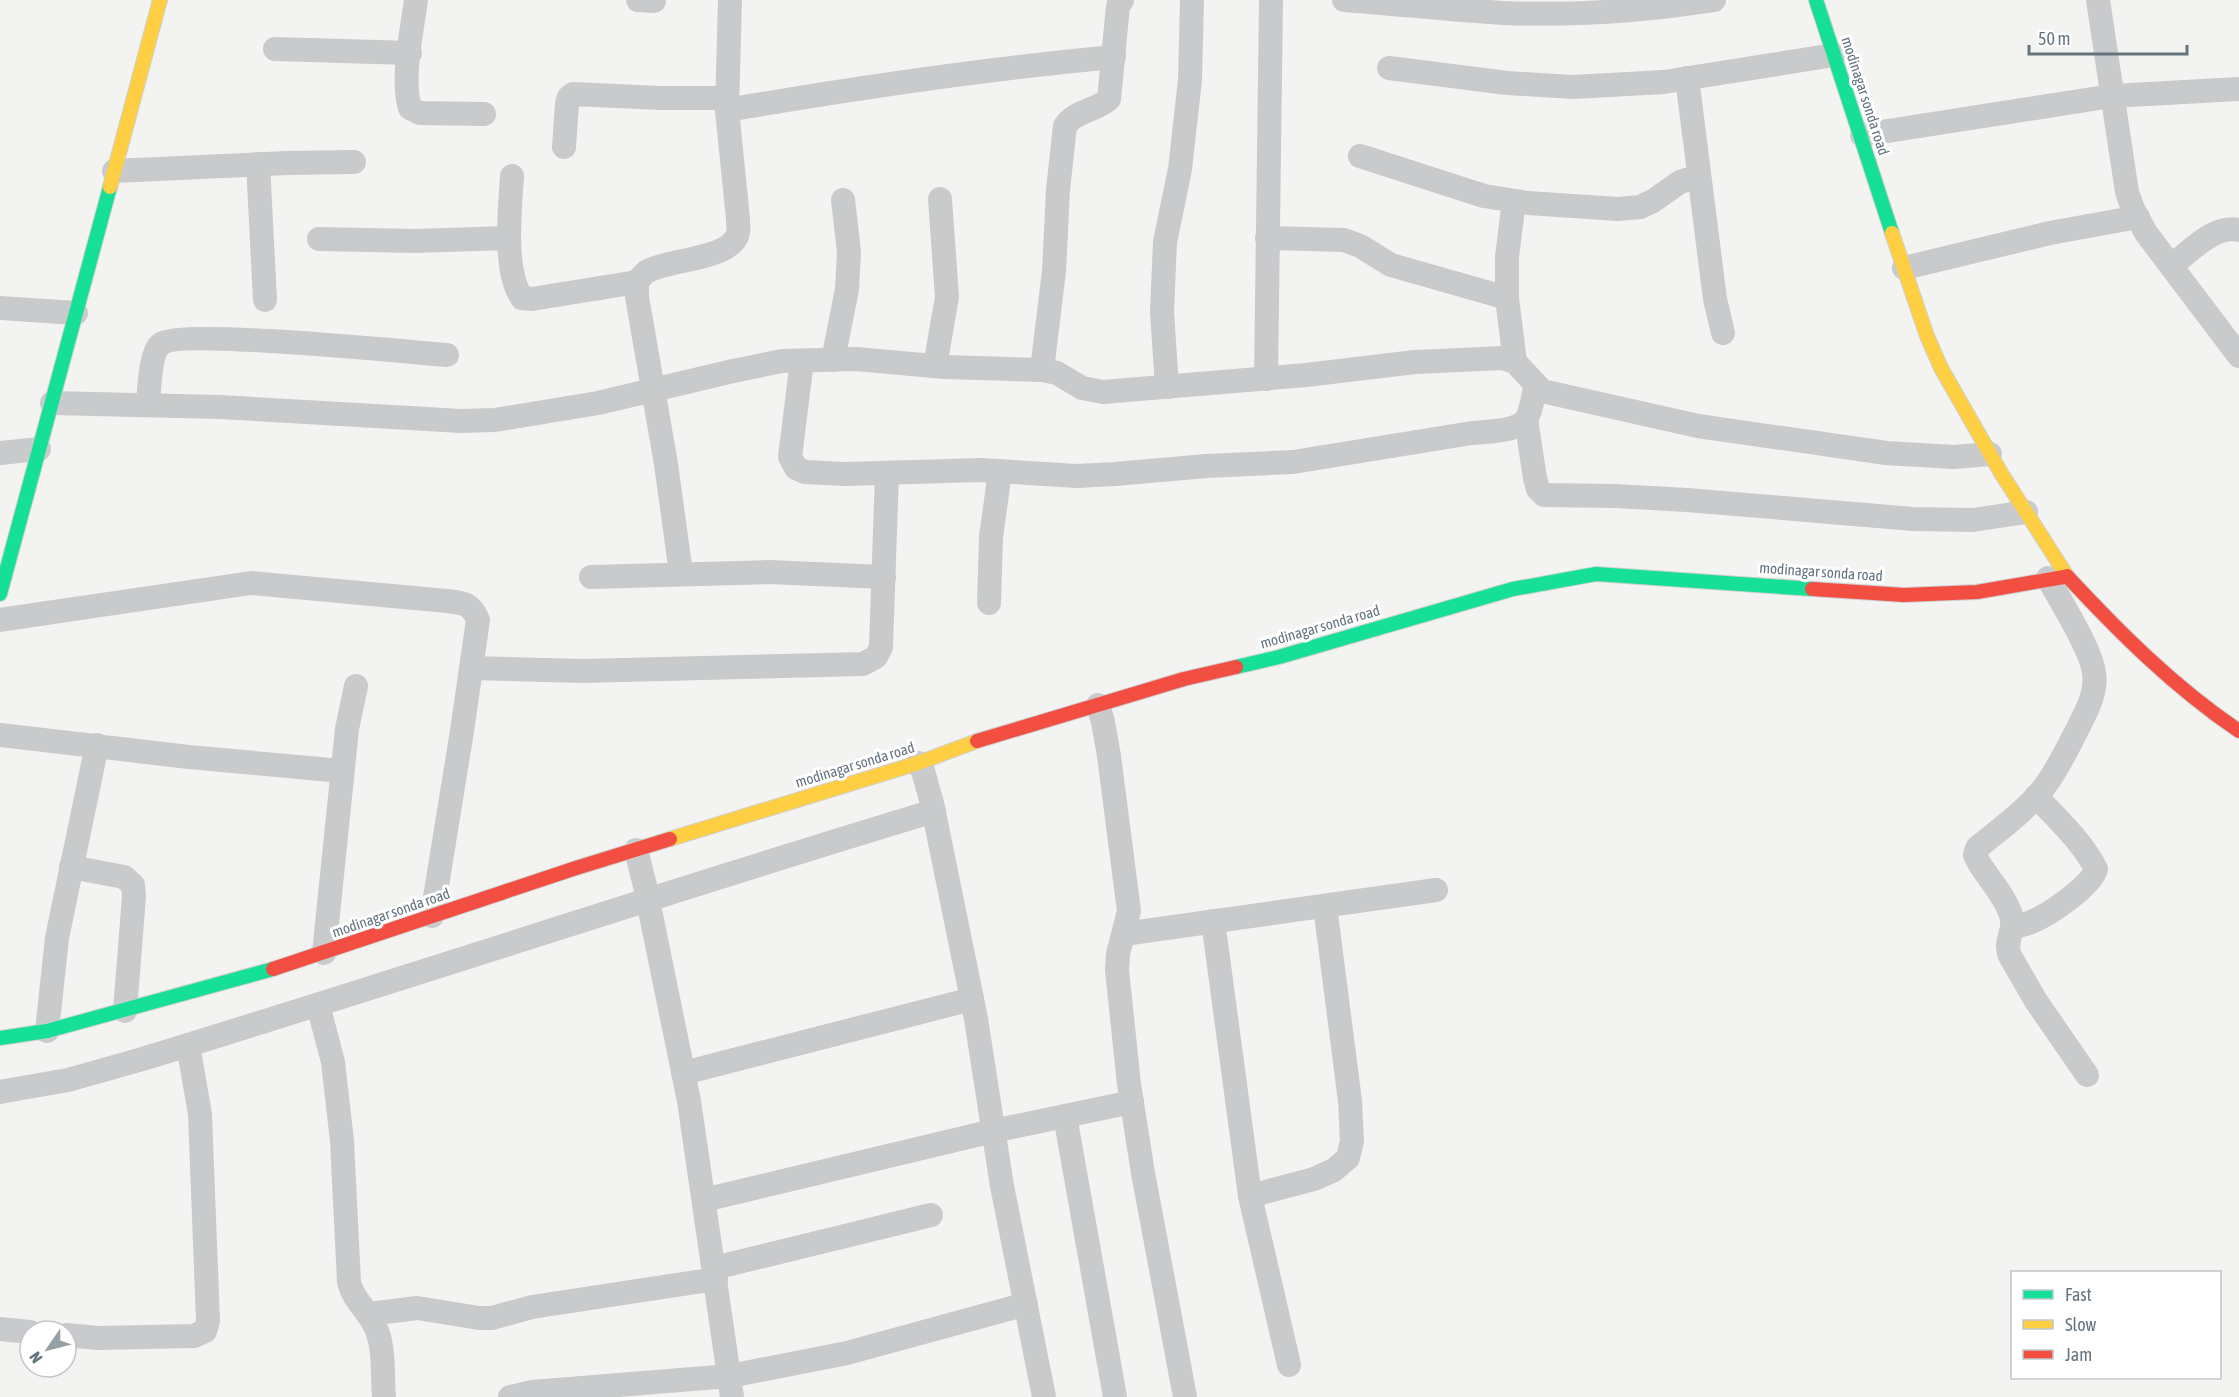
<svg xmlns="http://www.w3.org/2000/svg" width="2239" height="1397" viewBox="0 0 2239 1397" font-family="'Asap Condensed',sans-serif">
	<rect width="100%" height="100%" fill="#f3f3f1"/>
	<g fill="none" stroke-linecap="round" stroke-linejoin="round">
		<g stroke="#cfd0d0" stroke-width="16">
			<g id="fast">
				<path d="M1816,0L1892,233"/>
				<path d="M0,594L110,187"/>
				<path d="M1236,667L1279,657L1513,589L1596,574L1812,589"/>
				<path d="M0,1038L47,1031L273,969"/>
			</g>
		</g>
		<g stroke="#cfd0d0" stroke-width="16">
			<g id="slow">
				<path d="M110,187L160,0"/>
				<path d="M1892,233L1927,336L1941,368L2001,473L2067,576L2064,577"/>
				<path d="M670,839L918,763L977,741"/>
			</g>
		</g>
		<g stroke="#cfd0d0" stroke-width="16">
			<g id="jam">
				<path d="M2067,576C2120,633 2174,687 2239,731"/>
				<path d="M1812,589L1904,595L1977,592L2064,577"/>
				<path d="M977,741L1184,679L1236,667"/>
				<path d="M273,969L576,868L670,839"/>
			</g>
		</g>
		<g stroke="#c8cacb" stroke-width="24">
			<path d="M416,0C412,31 401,79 410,108L420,113L484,114"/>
			<path d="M638,0L654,1"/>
			<path d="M1344,0C1398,4 1451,10 1504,13C1575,16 1645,11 1714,0"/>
			<path d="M2098,0L2127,192L2133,209L2146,233L2239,356"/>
			<path d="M275,49L410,53"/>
			<path d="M1389,68L1507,83L1573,87L1664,82L1834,55"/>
			<path d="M1687,78L1715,299L1723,333"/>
			<path d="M727,110C856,88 984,69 1114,57"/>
			<path d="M1862,135L2112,96L2239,89"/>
			<path d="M564,147L567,104L569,97L573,94L660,98H727"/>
			<path d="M1360,156L1484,196L1528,203L1618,209L1640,207L1653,201L1680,182L1699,176"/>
			<path d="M258,164L265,300"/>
			<path d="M114,171L287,163L354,162"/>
			<path d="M512,176C510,208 503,271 522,298L532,299L637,282"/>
			<path d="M1514,201L1507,257V298L1515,362"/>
			<path d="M1267,238L1344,240L1360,246L1391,265L1507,298"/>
			<path d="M319,239L415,241L508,238"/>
			<path d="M2171,266C2190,252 2214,224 2239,230"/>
			<path d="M1904,268L2050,233L2138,217"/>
			<path d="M0,308L76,313"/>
			<path d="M833,360L847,289L849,252L843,200"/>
			<path d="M802,361L790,457L796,468L805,472L845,474L981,470L1077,476L1115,474L1206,466L1293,462L1472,433C1486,432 1520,431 1527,418C1532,408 1533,395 1536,385"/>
			<path d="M935,366L947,297L940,199"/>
			<path d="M1042,370L1054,271L1058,190L1065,126C1076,110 1096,111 1109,99L1118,6L1122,0"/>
			<path d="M1266,379L1271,0"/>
			<path d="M1167,387L1162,312L1165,242L1180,169L1190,80L1192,0"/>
			<path d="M52,403L220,407L461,421L495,420L598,403L733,371L782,361L856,359L944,367L1042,370L1057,373L1082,388L1103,392L1306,375L1415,362L1503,358L1515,362L1542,391L1698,426L1886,453L1954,457L1990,454"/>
			<path d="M148,405C149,392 150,352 161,344C179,329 408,352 447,355"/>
			<path d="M1526,419L1535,478L1538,489L1544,495L1615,496L1687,500L1913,519L1973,520L2026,512"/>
			<path d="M0,453L39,449"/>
			<path d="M681,573L666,464L637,297V282C640,279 642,275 646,272C667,259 732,260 738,233C739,229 738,224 738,219L727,110L730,0"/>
			<path d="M591,577L769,572L884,577"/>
			<path d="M2048,578C2061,602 2091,649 2094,673C2097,692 2087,710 2079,726C2069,746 2059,767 2045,786C2027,810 2000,829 1977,848L1975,855L1979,863C1988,878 2010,902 2012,920C2014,933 2004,942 2010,956L2036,1001L2087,1075"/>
			<path d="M989,603L991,537L1000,472"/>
			<path d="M0,620L251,583L447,601C464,603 471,603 478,620L462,731L432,916"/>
			<path d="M471,668L582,671L863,664L876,657L881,647L887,473"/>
			<path d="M1098,705L1103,722L1109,756L1129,911L1118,954L1117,970L1129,1084L1143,1173L1185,1397"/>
			<path d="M0,735L189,757L342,771"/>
			<path d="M918,763L923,771L932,803L976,1019L1002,1186L1044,1397"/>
			<path d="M636,850L645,886L689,1101L732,1397"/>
			<path d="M71,867L124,877L133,885L134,896L125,1011"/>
			<path d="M1213,921L1250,1196L1289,1365"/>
			<path d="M2013,927C2019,926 2025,925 2031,922C2047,916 2092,886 2096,869C2082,841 2057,819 2036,796"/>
			<path d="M1124,934L1436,890"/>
			<path d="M324,953L347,729L356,686"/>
			<path d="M318,1005L333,1062L342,1141L349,1282C353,1300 367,1309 375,1326C385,1346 382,1375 384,1397"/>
			<path d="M47,1031L57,938L97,745"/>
			<path d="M683,1073L972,999"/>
			<path d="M0,1092L68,1080L139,1060C405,979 668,891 934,811"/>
			<path d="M1065,1116L1115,1397"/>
			<path d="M1250,1196L1314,1179L1334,1170L1348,1158L1352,1141L1350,1101L1325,906"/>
			<path d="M704,1200L993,1131L1132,1102"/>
			<path d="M714,1268L931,1215"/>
			<path d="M369,1314L417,1308L479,1318H492L532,1307L716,1279"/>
			<path d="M0,1329L30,1332"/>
			<path d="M66,1335L98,1338L194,1336L205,1331L208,1321L200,1114L188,1045"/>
			<path d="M510,1397L532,1392L730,1376L847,1353L1026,1304"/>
		</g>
		<use href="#fast" stroke="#16e098" stroke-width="14"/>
		<use href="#slow" stroke="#ffcf43" stroke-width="14"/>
		<use href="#jam" stroke="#f24e42" stroke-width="14"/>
	</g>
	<g text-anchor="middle" stroke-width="6" stroke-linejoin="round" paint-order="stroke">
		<g font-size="15" fill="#64747f" stroke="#fff">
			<text transform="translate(1865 96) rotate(72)" y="5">modinagar sonda road</text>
			<text transform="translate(1821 572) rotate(4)" y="5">modinagar sonda road</text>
			<text transform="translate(1320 627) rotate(-16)" y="5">modinagar sonda road</text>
			<text transform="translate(855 765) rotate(-17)" y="5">modinagar sonda road</text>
			<text transform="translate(391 913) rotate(-19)" y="5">modinagar sonda road</text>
		</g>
	</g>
	<rect x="2011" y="1271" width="210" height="108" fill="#ffffff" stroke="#c1c7cc" stroke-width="1.5"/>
	<rect x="2023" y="1290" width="30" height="9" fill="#16e098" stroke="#c1c7cc" stroke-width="1.5"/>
	<text x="2065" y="1301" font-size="18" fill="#64747f">Fast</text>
	<rect x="2023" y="1320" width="30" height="9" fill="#ffcf43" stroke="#c1c7cc" stroke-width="1.5"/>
	<text x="2065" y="1331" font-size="18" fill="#64747f">Slow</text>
	<rect x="2023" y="1350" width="30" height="9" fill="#f24e42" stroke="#c1c7cc" stroke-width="1.5"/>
	<text x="2065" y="1361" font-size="18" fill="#64747f">Jam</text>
	<g transform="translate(48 1349) rotate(235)"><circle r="28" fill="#ffffff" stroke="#c1c7cc" stroke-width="1.5"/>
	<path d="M0-4.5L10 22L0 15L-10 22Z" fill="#96a0a7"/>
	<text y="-9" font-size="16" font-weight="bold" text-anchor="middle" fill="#64747f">N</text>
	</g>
	<path d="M2029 45v9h158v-9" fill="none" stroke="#64747f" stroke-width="3"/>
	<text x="2038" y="45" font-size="18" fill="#64747f" stroke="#ffffff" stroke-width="4.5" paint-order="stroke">50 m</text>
</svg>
